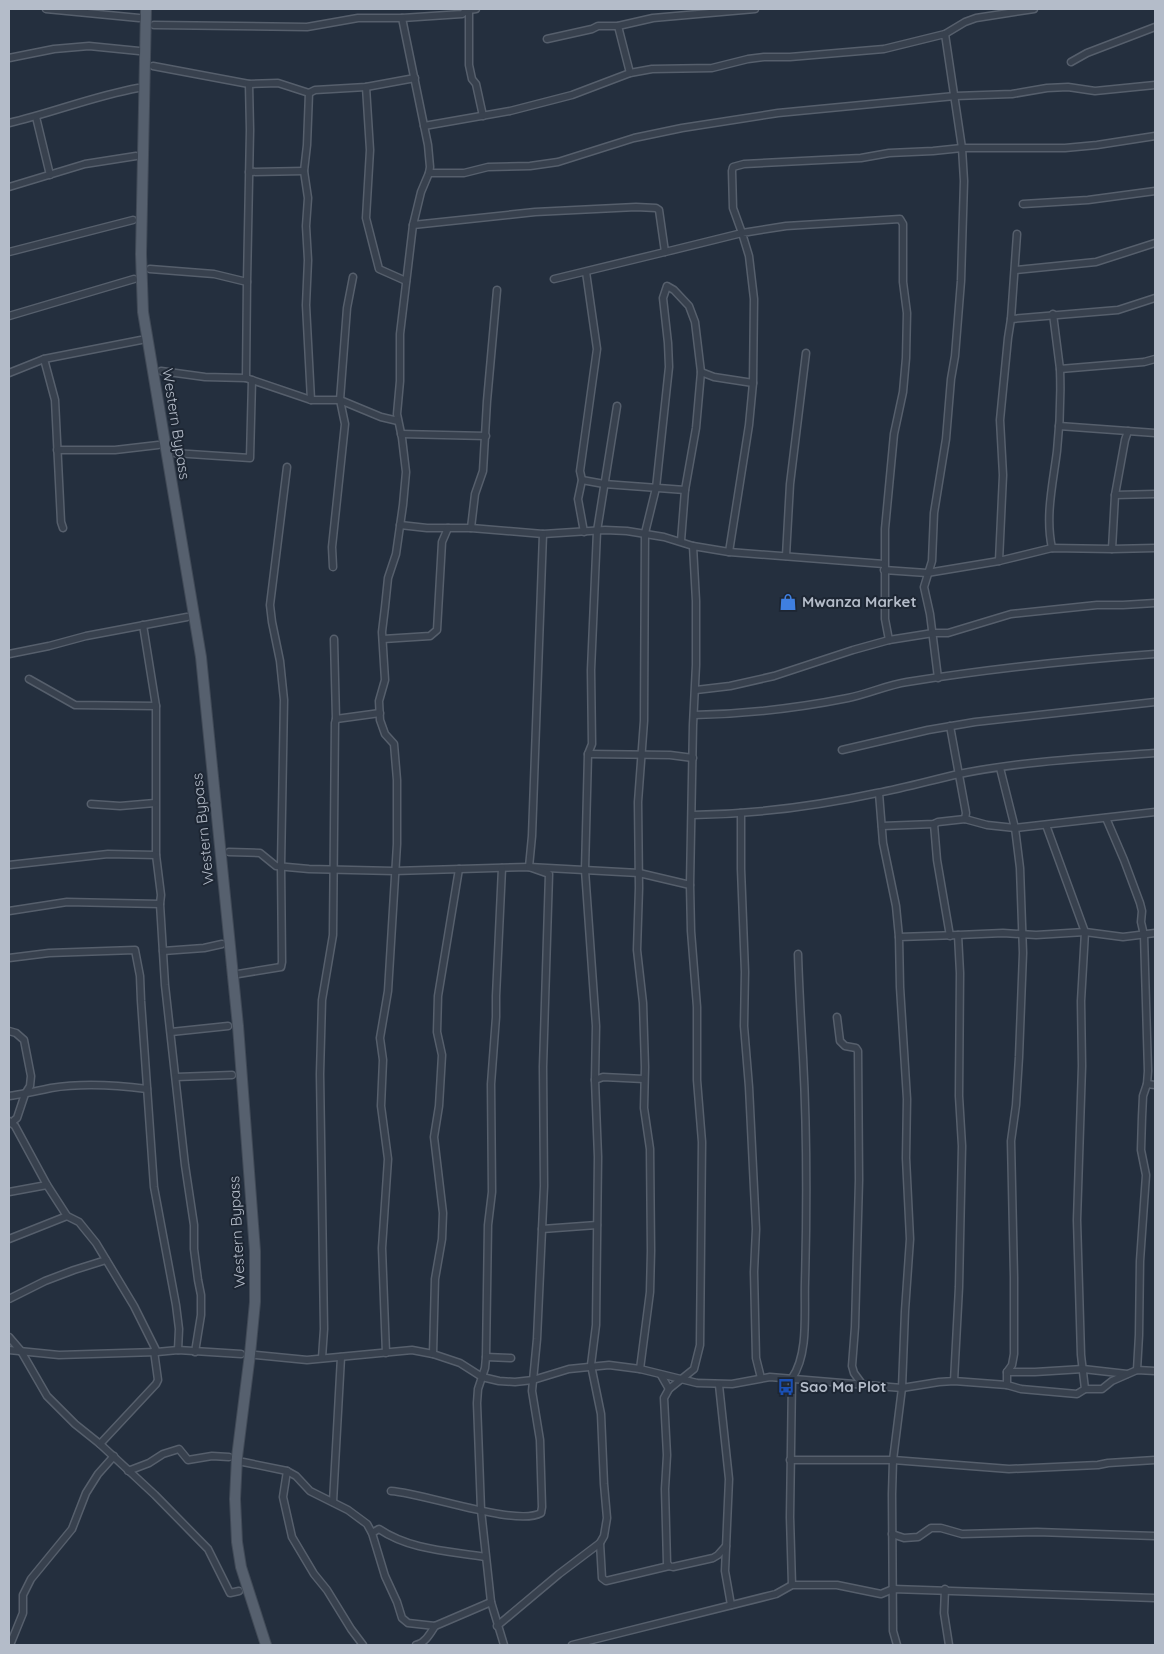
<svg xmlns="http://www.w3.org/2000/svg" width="1164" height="1654" viewBox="0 0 1164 1654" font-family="Quicksand,sans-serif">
	<rect width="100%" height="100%" fill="#242f3e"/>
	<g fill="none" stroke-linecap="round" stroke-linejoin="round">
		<g stroke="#565f6c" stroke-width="9">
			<g id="street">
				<path d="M46,9L139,18"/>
				<path d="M476,9L469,10V65L472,79L476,84L483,116"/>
				<path d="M402,18L462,14L469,9"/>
				<path d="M154,25L307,27L358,18H402L428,145L430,167L429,173L421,192L413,225L400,334V381L397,414L402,438L406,472L403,505L396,554L388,578L385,607L382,632L385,680L379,701L380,720L385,734L394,744L397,780V844L388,991L380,1038L383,1060L381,1106L388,1159L382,1248L386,1353"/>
				<path d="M618,26L630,73"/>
				<path d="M945,34L965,22L976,18L1034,9"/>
				<path d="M547,39L592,29L598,26H618L653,18L755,9"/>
				<path d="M9,58L54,49L89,46L139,51"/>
				<path d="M1071,62L1087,53L1155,27"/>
				<path d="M153,66L249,84L278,83L309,93L315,90L366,87L415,78"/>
				<path d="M366,87L370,150L366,218L379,269L406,281"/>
				<path d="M309,93L307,145L304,171L308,198L306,226L308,260L306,305L311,400"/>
				<path d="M36,117L50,175"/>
				<path d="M9,123C52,113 94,96 138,88"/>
				<path d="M424,126L510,111L572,95L630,73L652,69L712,68L748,59L764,57H790L884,49L945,34L962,148L964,181L961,281L955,356L951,379L946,439L934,513L932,561L924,587L930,614L938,678"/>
				<path d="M249,172L304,171"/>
				<path d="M429,173H464L488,167L530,166L558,162L634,138L682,128L778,113L955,96L1012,94L1047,88L1068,87L1095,91L1155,85"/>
				<path d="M9,187L85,164L136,156"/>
				<path d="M1023,204L1088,200L1155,191"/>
				<path d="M413,225L535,212L636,207L656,208L659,210L665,252L742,233L733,208L732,171L733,167L744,164L861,158L889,153L933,151L962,148H1065L1097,145L1155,136"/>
				<path d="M9,252L133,220"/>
				<path d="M150,269L214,274L247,282L246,378"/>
				<path d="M1015,270L1096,262L1155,243"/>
				<path d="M554,279L665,252"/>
				<path d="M247,282L250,130L249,84"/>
				<path d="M1053,314L1060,369L1144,362L1155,359"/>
				<path d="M9,316L134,279"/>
				<path d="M1011,319L1118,310L1155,298"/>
				<path d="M44,359L55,400L61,522L63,528"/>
				<path d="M161,371L205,377L246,378L311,400H340L381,417L398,421"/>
				<path d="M701,372L714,377L753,383"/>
				<path d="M9,373L44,359L141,340"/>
				<path d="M1059,426L1155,433"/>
				<path d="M401,434L486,436"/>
				<path d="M57,450H115L158,445"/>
				<path d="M174,453L250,458L252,380"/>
				<path d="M582,480L604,484L685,490"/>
				<path d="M1115,495L1155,494"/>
				<path d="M400,525L427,528H471L543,534L605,530L627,531L664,537L693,546"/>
				<path d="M471,528L475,494L483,471L487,401L497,290"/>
				<path d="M584,532L578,499L582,480L580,471L597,349L586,272"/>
				<path d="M1052,548C1045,516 1053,483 1057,451C1060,424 1061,397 1060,369"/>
				<path d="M1112,549L1115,495L1125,440L1128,431"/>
				<path d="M729,552L749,425L753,383L754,299L749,256L742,233L786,226L900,219L903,224V282L907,313L906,358L903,392L894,434L885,529V619L889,640"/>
				<path d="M786,556L790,484L806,353"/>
				<path d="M999,561L1003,475L1000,420L1008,338L1011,319L1017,234"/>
				<path d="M333,567L332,547L345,424L340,400L347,308L353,277"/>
				<path d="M884,570L927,573L999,561L1052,548L1112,549L1155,548"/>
				<path d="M143,625L156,706V855L161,895L160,904L165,985L185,1165L194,1225V1249L198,1280L201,1295V1315L195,1352"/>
				<path d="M383,639L430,636L437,630L442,542L448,528"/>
				<path d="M9,654L49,646L86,636L187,617"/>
				<path d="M29,679L75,705L156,706"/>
				<path d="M696,690L730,686L774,676L853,650L889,640L933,633H948L1011,614L1097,605H1123L1155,603"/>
				<path d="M694,715C745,714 798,708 848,698C868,694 887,685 907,682C989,669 1072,660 1155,654"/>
				<path d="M336,719L380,713"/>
				<path d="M950,726L966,813L965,819"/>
				<path d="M842,750L928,730L975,722L1155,702"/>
				<path d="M588,754L670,755L693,758"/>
				<path d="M1000,768L1015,828L1020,868L1023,953L1019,1057L1016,1105L1011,1141L1014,1277V1354L1012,1365L1007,1372V1385"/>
				<path d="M879,793L883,843L896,906L899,937"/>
				<path d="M91,804L120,806L155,803"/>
				<path d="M741,813V869L745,972L744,1026L749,1087L756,1229L754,1272L756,1358L761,1378"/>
				<path d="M693,815C755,814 817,806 877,793C905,788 932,780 959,774C1023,761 1090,758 1155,753"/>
				<path d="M1106,818L1124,860L1140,903L1142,911L1141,922L1144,935L1148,1071L1147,1084L1143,1096L1142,1117L1141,1150L1146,1175L1140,1261L1139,1335L1137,1370"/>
				<path d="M934,824L937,860L950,936"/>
				<path d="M1046,825L1085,932L1081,1001L1082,1066L1077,1220L1081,1355L1085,1389"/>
				<path d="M882,826L934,824L938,822L965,819L987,825L1015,828L1155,812"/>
				<path d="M229,852L260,853L276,866L309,869L394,871L529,867L639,873L690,885"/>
				<path d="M9,865L108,854L156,855"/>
				<path d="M502,868L496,996V1017L491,1084L492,1192L488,1225L486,1357L485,1368L478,1389L477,1403L481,1510L491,1602L504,1645"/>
				<path d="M9,911L67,902L160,904"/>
				<path d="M958,935L1003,933L1036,935L1085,932L1123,937L1155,933"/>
				<path d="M163,951L204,948L222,944"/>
				<path d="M9,958L49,953L135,950L140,976L141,1001L154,1187L176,1305L179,1329L178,1350"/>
				<path d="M232,975L281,967L282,962L281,866L284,700L280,661L272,622L270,605L287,467"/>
				<path d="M837,1017L840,1041L845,1046L856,1048L858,1051L859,1180L855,1327L852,1366L854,1373L862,1384"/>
				<path d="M9,1031L16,1033L24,1040L31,1076L30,1086L25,1094L17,1118L11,1123"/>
				<path d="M171,1032L228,1026"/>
				<path d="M176,1077L232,1075"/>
				<path d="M595,1080L596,1026L585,870L588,754L592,744L591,670L597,531L617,406"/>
				<path d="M1147,1084L1155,1085"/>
				<path d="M9,1096C23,1094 37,1091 51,1088C82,1083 116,1085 147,1089"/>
				<path d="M9,1121L15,1126L47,1185L67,1216L79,1222L96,1243L134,1306L157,1352L59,1355L9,1350"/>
				<path d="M9,1192L47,1185"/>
				<path d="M542,1229L597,1225"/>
				<path d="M9,1239L67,1216"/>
				<path d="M9,1299L45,1281L74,1270L106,1260"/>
				<path d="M9,1337L21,1351L47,1396L75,1424L100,1444L155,1495L208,1549L230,1593L239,1591"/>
				<path d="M157,1352L178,1350L241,1354"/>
				<path d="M433,1354L435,1279L442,1239L443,1213L434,1137L439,1106L442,1055L437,1032L438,996L459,869"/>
				<path d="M256,1355L307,1360L412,1350L433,1354L460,1363L482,1377L499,1381L515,1382L533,1380L569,1369L609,1365L640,1369L697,1383L732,1384L770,1377L902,1388L893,1460L892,1494L893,1631L897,1645"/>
				<path d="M486,1357L511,1358"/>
				<path d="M322,1358L324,1329L320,1074L322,1000L333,935L335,723L336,719L334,639"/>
				<path d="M640,1369L650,1292L651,1251L650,1149L644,1108L645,1067L643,1003L637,950L639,888L638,802L644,721L645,533L656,488L669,367L668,343L663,298L667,286L674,290L689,306L695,322L701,372L696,428L685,490L681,541"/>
				<path d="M1007,1372H1035L1083,1369L1127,1374"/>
				<path d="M661,1375L669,1389"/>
				<path d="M954,1381L959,1287L962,1146L959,1096L960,973L958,935L899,937L900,987L907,1099L906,1158L910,1239L905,1311L902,1388L939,1382L954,1381L1007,1385L1021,1389L1077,1394L1085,1389H1102L1112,1381L1137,1370L1155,1371"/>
				<path d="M719,1385L729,1479L725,1571L731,1605"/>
				<path d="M100,1444L156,1384L158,1380L154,1351"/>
				<path d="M790,1460H893L1009,1469L1098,1465L1108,1463L1155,1460"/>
				<path d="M243,1462L287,1471L296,1476L310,1491L348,1510L367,1524L372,1533L385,1576L397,1602L402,1618L408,1623L435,1626L491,1602"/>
				<path d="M128,1471L149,1463L163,1454L179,1449L188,1460L212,1456L229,1457"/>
				<path d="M287,1471L283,1497L292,1537L314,1574L327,1590L351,1629L363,1645"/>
				<path d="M391,1491C424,1493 516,1527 541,1513L542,1507L540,1440L532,1391L537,1339L544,1186L543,1067L549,874L529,867L532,836L543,534"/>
				<path d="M333,1502L341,1357"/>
				<path d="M372,1533L379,1529C410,1550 449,1551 485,1557"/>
				<path d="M892,1534L904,1538L918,1537L931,1528H941L962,1534L1037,1532L1155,1536"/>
				<path d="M600,1543L602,1578L606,1581L669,1566"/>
				<path d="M726,1546L718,1555L713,1558L673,1567L669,1566L667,1563L665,1489L667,1455L664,1398L669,1389L694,1369L700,1345L702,1142L697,1080V1007L691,931L690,885L693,725L696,665V601L693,546L729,552L884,564"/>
				<path d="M792,1585L790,1517L792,1378C809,1354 804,1311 805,1282C807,1207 807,1131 803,1057C801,1022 799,988 798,954"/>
				<path d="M945,1589L944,1613L949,1645"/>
				<path d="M497,1626L559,1574L600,1543L604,1536L607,1518L604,1484L601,1414L591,1365L596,1325L598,1157L595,1080L603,1077L644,1079"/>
				<path d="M10,1645L23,1613V1595L31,1579L72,1529L86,1493L98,1474L114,1456"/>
				<path d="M416,1645C425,1643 430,1634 435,1626"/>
				<path d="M572,1645L776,1594L792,1585H837L881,1594L893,1589L1155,1598"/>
			</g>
		</g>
		<g stroke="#414a57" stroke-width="12">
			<path id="primary" d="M146,9L141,254L143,312L201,657L238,1026L255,1251V1302L250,1354L237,1457L235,1499L236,1520L237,1542L241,1567L266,1645"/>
		</g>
		<use href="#street" stroke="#38414e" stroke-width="6"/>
		<use href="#primary" stroke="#56606e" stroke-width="10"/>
	</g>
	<defs>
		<g id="shop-bare" transform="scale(1.35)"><path d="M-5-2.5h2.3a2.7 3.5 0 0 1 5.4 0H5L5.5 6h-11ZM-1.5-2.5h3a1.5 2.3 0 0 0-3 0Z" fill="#3f7fe0" stroke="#1d2633" stroke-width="2.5" paint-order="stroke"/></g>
		<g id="bus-bare" transform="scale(1.35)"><path d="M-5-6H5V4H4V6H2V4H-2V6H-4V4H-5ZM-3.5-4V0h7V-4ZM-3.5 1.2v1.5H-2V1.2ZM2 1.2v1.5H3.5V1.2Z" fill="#1a4fb4" stroke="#1d2633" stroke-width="2.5" paint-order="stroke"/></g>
	</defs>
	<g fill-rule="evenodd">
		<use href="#shop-bare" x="788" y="602"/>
		<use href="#bus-bare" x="786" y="1387"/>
	</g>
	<g text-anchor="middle" stroke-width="4" stroke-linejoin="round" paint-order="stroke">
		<g font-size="15" fill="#b4bcc9" stroke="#1d2633">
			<text transform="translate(176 424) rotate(81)" y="5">Western Bypass</text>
			<text transform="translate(203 829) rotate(-96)" y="5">Western Bypass</text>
			<text transform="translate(237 1232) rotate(-93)" y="5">Western Bypass</text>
		</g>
		<g font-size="15" font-weight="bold" fill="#b4bcc9" stroke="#1d2633" text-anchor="start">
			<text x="802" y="607">Mwanza Market</text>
			<text x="800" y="1392">Sao Ma Plot</text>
		</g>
	</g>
	<rect width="1164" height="1654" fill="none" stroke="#b4bcc9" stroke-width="20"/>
</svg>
